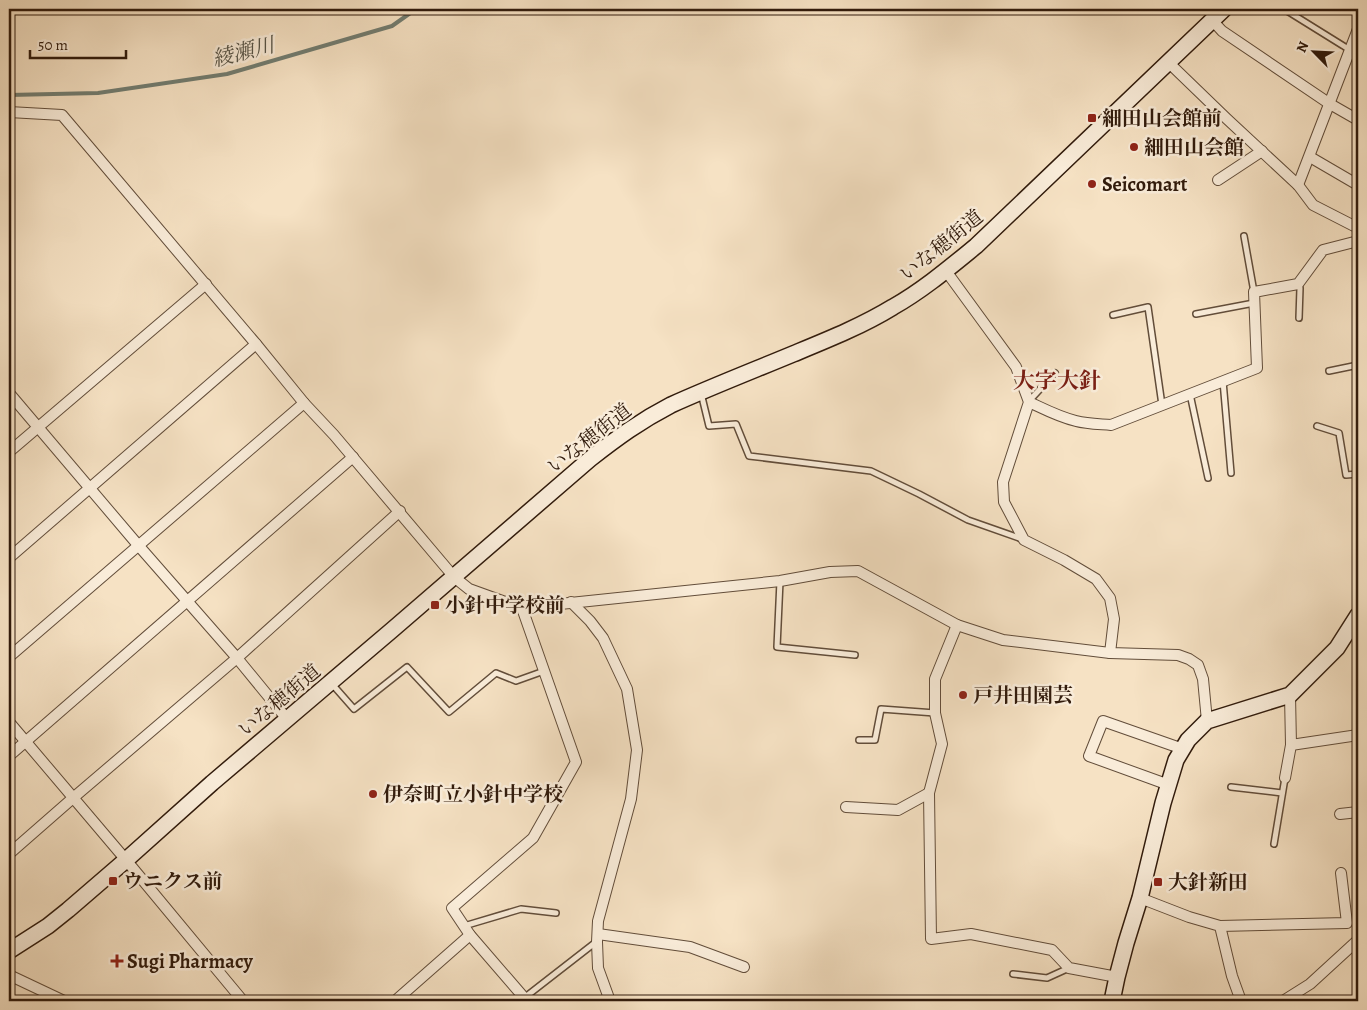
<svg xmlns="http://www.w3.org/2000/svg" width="1367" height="1010" viewBox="0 0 1367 1010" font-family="Alegreya,'Noto Serif JP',serif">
	<rect width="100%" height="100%" fill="#f6e2c4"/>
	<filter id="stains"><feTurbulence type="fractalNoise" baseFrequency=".004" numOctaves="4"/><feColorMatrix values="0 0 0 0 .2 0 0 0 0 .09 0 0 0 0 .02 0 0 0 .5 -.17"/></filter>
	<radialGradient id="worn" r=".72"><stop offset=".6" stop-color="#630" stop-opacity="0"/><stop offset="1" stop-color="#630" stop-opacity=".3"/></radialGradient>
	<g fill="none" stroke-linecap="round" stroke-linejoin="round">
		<path stroke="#727d71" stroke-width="4" d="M9,95L98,93L227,74L392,26L416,9"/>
		<g stroke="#624d3a" stroke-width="8">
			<g id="lane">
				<path d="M1284,9L1358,55"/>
				<path d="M1244,236L1254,292"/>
				<path d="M1298,284L1300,288L1299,318"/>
				<path d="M1196,314L1254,303"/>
				<path d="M1113,315L1148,307L1162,405"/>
				<path d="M1329,371L1358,365"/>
				<path d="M1223,381L1231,473"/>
				<path d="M701,393L709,426L736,424L749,456L871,471L919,494L968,520L1022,539"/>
				<path d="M1190,394L1208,478"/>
				<path d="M1029,401L1055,373"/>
				<path d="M1317,426L1339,433L1346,475L1358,474"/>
				<path d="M780,581L777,647L855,655"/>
				<path d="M332,684L354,709L407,667L449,712L496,673L516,681L544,671"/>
				<path d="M859,740H875L881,709L935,713"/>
				<path d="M1231,787L1282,793"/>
				<path d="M1274,844L1285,778"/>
				<path d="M464,926L521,909L556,913"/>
				<path d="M1013,974L1047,978L1069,968"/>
				<path d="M524,998L596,942"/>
			</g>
		</g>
		<g stroke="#624d3a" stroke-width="12">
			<g id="street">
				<path d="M1212,20L1222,31L1330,104L1358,120"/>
				<path d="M1168,62L1227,119L1298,185L1313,205L1358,228"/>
				<path d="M9,112L62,115L256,344L304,403L334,435L454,577L469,589L522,608L780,581L830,572L858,571L957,625L1003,640L1110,653L1178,655L1189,659L1198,665L1203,679L1207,721"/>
				<path d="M1310,157L1358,185"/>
				<path d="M1218,180L1262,151"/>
				<path d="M1298,185L1358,29"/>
				<path d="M946,271L1016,367L1029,402L1003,482L1004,502L1024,540L1064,560L1096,579L1110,598L1114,619L1110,653"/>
				<path d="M9,393L138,545L237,658L287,719"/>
				<path d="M1029,402C1044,409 1059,417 1076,421C1087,424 1099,424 1111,425L1257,368L1254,292L1298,284L1323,250L1358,241"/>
				<path d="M9,452L206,284"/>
				<path d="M9,558L256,344"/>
				<path d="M571,602L590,621L603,638L627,689L637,750L631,799L598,921L597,942L598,968L610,1001"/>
				<path d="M522,608L576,762L533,838L452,908L470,935L527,1001"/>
				<path d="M957,625L935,679V713L942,744L929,793L931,939L971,934L1052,950L1069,968L1117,977"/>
				<path d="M9,657L304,403"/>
				<path d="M1290,695L1291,745L1358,735"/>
				<path d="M9,722L126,860L243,1001"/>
				<path d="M9,756L353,457"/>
				<path d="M1285,778L1291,745"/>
				<path d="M1169,785L1089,756L1103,721L1183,749"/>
				<path d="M846,807L898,810L929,793"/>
				<path d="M1340,814L1358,812"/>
				<path d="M9,854L73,798L237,658L400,511"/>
				<path d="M1140,898L1189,917L1220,926L1232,976L1241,1001"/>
				<path d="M1220,926L1347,923L1341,873"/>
				<path d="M598,934L690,947L744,967"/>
				<path d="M9,975L64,1001"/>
				<path d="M395,1001L470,935"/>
				<path d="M1283,1001L1310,984L1358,940"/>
			</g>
		</g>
		<g stroke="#311b0c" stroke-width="18">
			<g id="secondary">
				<path d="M9,951L48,926L68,910L126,860L212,783L392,630L590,459C617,438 640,421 671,405C711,387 752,371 793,354C827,340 862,326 893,307C923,290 949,268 976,246L1224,9"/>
				<path d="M1112,1001L1117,977L1126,943L1140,898L1163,803L1176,760L1188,740L1207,721L1290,695L1337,648L1358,615"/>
			</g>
		</g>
		<use href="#lane" stroke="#f9ecd9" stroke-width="5"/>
		<use href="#street" stroke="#f9ecd9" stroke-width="10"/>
		<use href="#secondary" stroke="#f9ecd9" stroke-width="15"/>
	</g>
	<g fill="#8f2418" stroke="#f9ecd9" stroke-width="2">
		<rect x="1087" y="113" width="10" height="10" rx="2.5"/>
		<circle cx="1134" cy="147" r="5"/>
		<circle cx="1092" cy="184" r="5"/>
		<rect x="430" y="600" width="10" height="10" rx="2.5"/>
		<circle cx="963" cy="695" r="5"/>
		<circle cx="373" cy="794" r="5"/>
		<rect x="108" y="876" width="10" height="10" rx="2.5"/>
		<rect x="1153" y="877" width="10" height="10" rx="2.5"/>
		<path d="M114.5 953.5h5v5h5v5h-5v5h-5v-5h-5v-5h5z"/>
	</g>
	<g text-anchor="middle" stroke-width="5" stroke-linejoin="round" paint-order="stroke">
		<g font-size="20" font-weight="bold" fill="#311b0c" stroke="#f9ecd9" text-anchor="start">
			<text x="1102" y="125">細田山会館前</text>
			<text x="1144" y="154">細田山会館</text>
			<text x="1102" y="191">Seicomart</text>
			<text x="445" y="612">小針中学校前</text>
			<text x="973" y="702">戸井田園芸</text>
			<text x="383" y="801">伊奈町立小針中学校</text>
			<text x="123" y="888">ウニクス前</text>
			<text x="1168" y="889">大針新田</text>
			<text x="127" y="968">Sugi Pharmacy</text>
		</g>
		<g font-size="20" fill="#311b0c" stroke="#f9ecd9">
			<text transform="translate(941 245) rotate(-39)" y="7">いな穂街道</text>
			<text transform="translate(589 438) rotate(-38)" y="7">いな穂街道</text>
			<text transform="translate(279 700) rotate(-40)" y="7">いな穂街道</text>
		</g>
		<g font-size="21" font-style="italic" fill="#575447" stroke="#f9ecd9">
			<text transform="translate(243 52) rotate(-14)" y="7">綾瀬川</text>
		</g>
		<g font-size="22" font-weight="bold" fill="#7a1f14" stroke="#f9ecd9">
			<text x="1057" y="388">大字大針</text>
		</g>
	</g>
	<rect width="1367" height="1010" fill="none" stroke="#f6e2c4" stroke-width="30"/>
	<rect x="10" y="10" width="1347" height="990" fill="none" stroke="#311b0c" stroke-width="2.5"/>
	<rect x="15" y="15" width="1337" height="980" fill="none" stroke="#311b0c"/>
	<g transform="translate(1314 52) rotate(294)" stroke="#f9ecd9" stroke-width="4" paint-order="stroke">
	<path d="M0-4L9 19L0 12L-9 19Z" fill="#311b0c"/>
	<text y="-8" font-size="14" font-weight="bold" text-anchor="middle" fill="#311b0c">N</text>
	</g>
	<path d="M30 50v8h96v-8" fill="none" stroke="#311b0c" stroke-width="2.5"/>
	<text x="38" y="50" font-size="15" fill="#311b0c" stroke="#f9ecd9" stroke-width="4" paint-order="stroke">50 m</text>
	<rect width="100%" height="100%" filter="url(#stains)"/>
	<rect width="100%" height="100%" fill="url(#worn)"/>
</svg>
